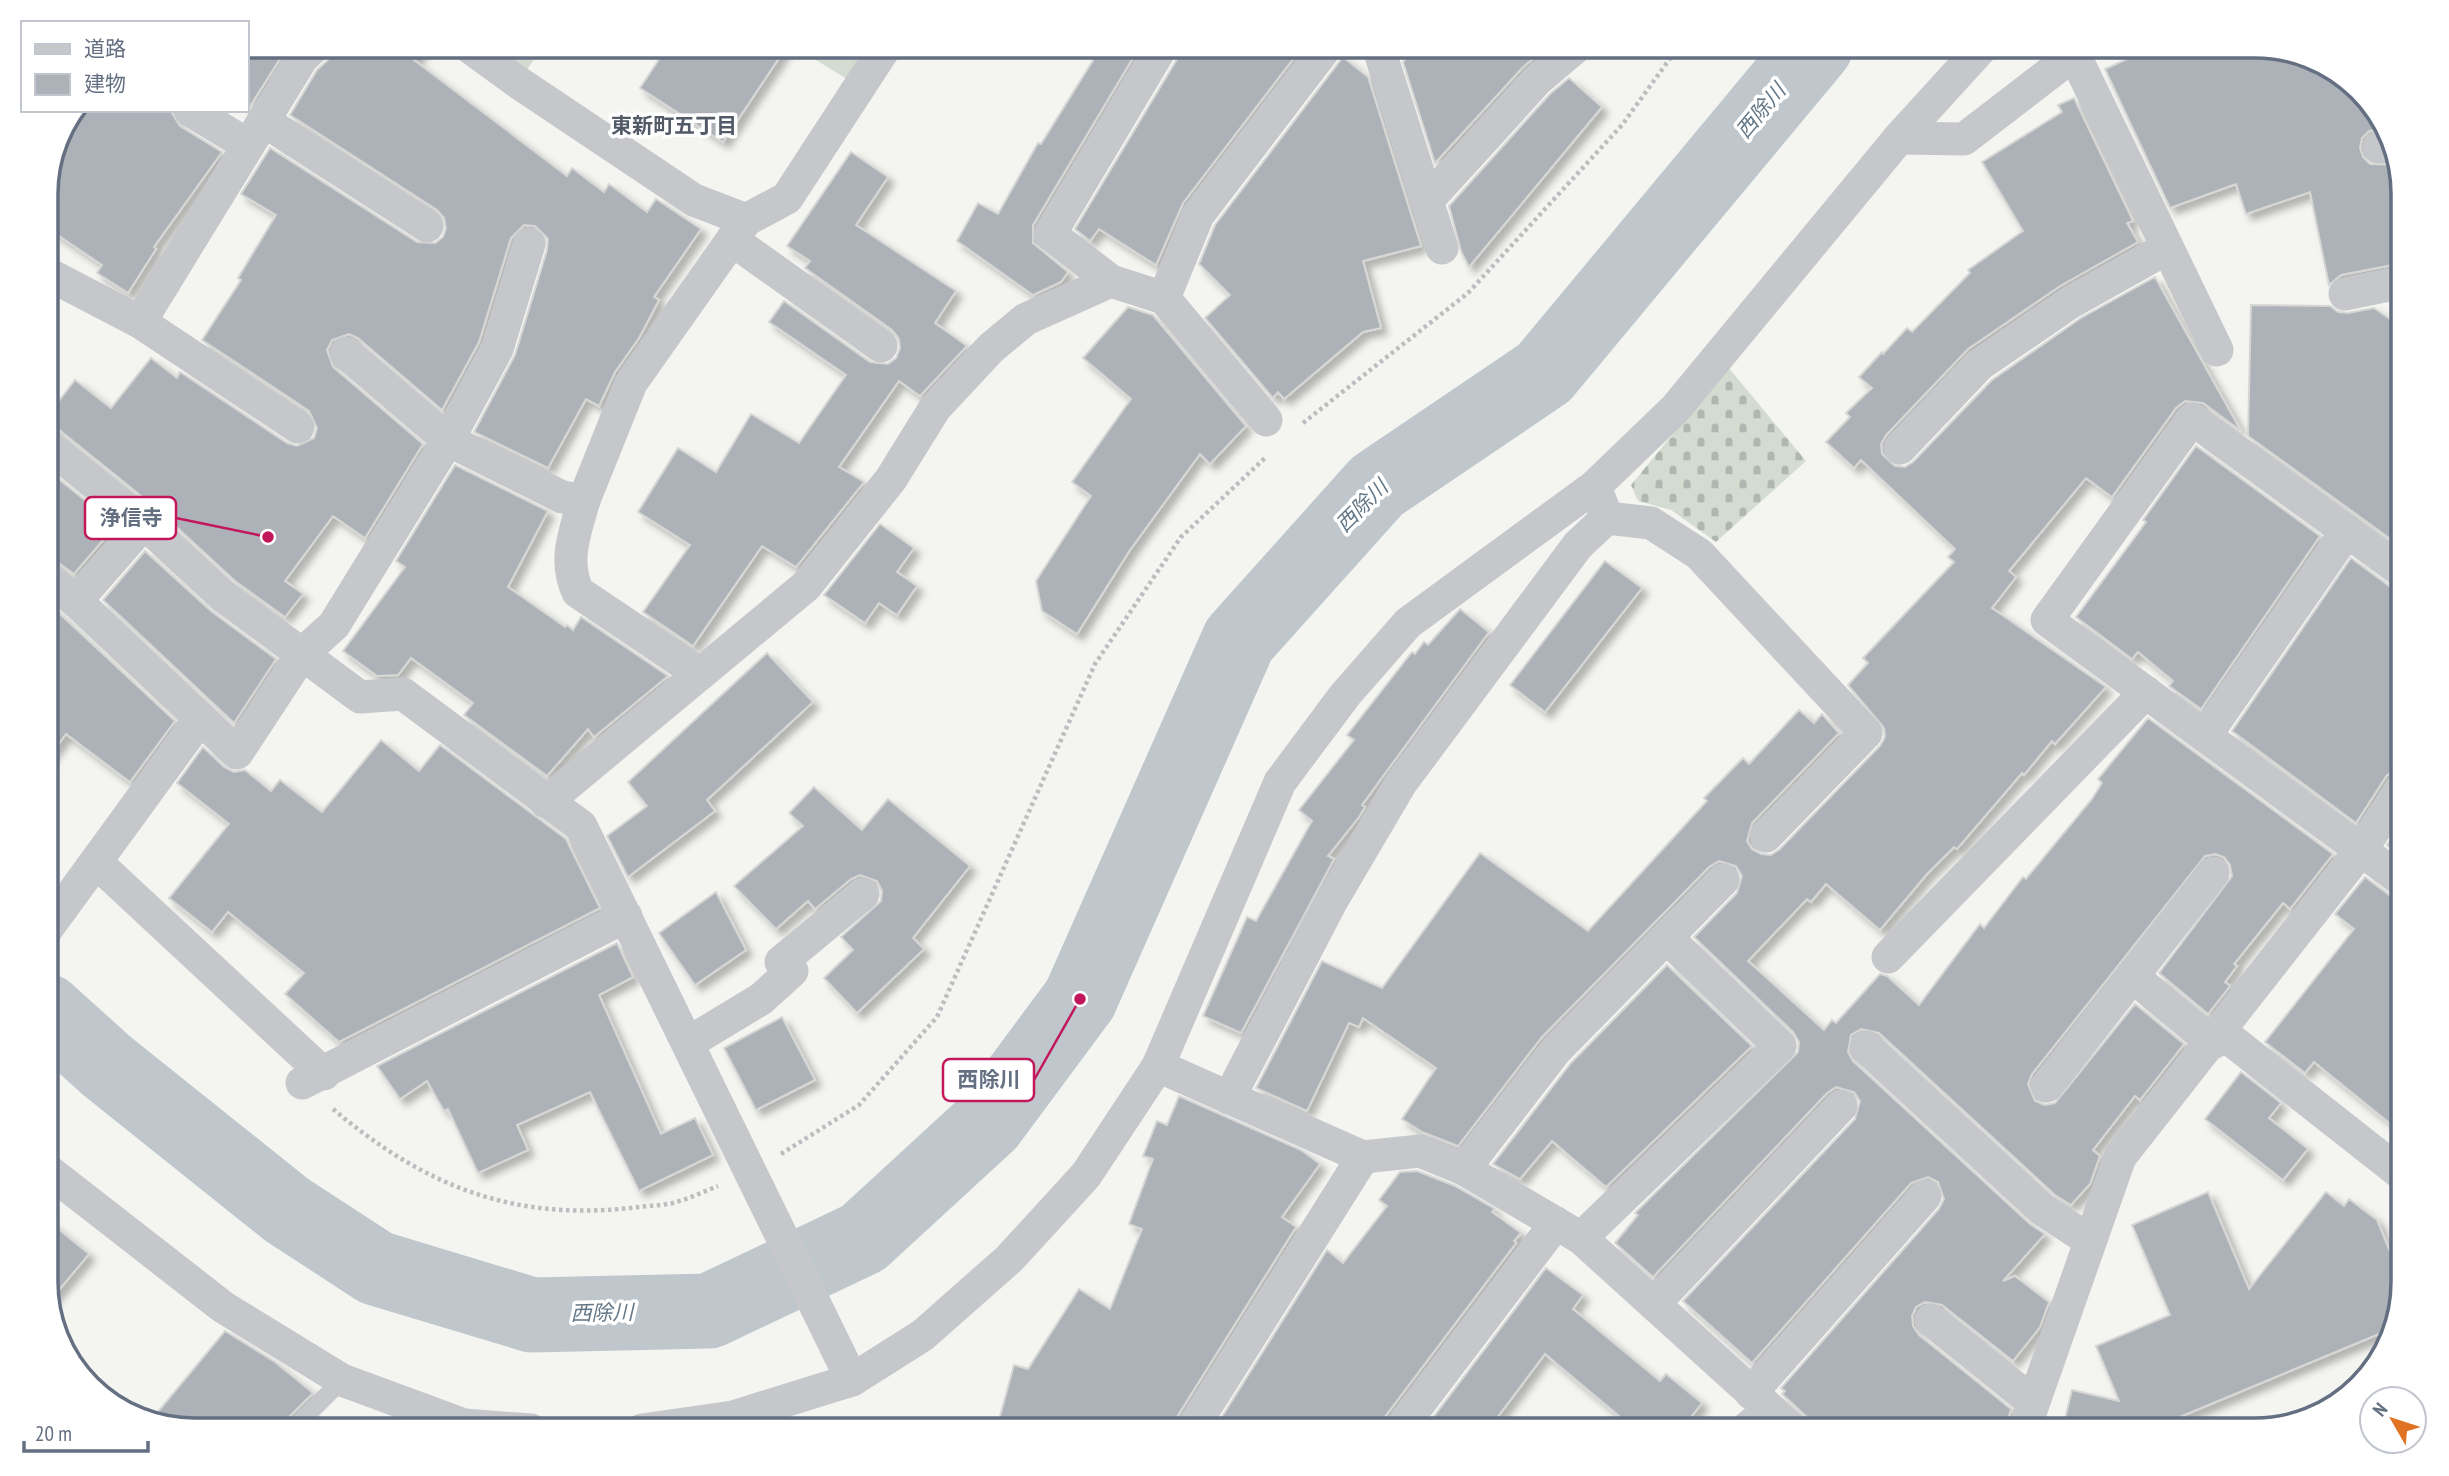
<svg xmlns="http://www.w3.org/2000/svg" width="2449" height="1476" viewBox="0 0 2449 1476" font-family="'PT Sans Narrow','Noto Sans JP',sans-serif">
	<defs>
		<pattern id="cemetery-stones" width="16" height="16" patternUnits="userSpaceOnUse" patternTransform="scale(1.75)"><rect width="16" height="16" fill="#d4dcd2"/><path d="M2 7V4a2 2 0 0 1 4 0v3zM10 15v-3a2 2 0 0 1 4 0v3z" fill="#b0b7b0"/></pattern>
		<filter id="shadow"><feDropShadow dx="6" dy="6" stdDeviation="3.5" flood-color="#0004"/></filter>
	</defs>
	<rect width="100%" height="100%" fill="#f4f5f1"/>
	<path fill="url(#cemetery-stones)" d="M1728,367L1806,461L1716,542L1671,510L1638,501L1631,485Z"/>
	<g fill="#d4dcd2">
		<path d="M468,46H542L519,83Z"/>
		<path d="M793,46H886L860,87Z"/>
	</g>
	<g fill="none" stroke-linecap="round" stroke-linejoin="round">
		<path stroke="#bfc7cd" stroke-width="75" d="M46,1011L107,1066L287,1210L376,1268L532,1315L709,1311L863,1238L988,1123L1080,999L1239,640L1377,486L1544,373L1816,46"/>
	</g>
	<g fill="#adb2b9" stroke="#d6d6d4" stroke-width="2" filter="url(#shadow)">
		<path d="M247,46H288L247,111Z"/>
		<path d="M334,46H425L414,60L567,176L572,168L604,192L609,184L647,212L656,199L701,229L654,297L659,300L639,338L615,372L599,406L586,399L548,468L474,432L515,355L547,250L548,239L535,226L524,225L511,238L479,342L442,410L358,338L349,334L332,340L327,350L333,367L423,444L365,538L333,516L285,581L303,594L285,617L235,581L156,508L58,429L46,425V418L75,380L111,408L151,358L177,378L180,372L287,443L297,446L314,438L317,428L309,411L202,340L241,280L238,278L276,215L241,194L270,148L417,242L435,243L443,237L446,228L444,218L437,210L290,115L317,70L328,60Z"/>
		<path d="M668,46H787L723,142L640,88Z"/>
		<path d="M1102,46H1140L1033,225V243L1068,272L1061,282L1033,295L957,241L978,203L998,214L1038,143L1041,144Z"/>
		<path d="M1181,46H1303L1183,203L1156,265L1099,229L1090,241L1075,229L1179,56Z"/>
		<path d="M1416,46H1548L1523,67L1435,163L1403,62Z"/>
		<path d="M2156,46H2255L2330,66L2383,119L2386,128L2369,131L2362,138L2360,148L2363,157L2370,164L2397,165L2403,185V263L2341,275L2329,285L2310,192L2246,214L2236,184L2170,208L2105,69Z"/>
		<path d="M1343,57L1368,77L1421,246L1363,261L1381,328L1363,332L1284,399L1278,392L1273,398L1205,318L1230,295L1199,264L1215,225Z"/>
		<path d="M1569,78L1602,107L1469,267L1461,251L1449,206L1550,94Z"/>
		<path d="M2074,98L2133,221L2127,223L2138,242L2060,286L1968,349L1886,435L1881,444L1882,454L1895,466L1905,467L1913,462L1992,380L2081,318L2155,277L2241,431L2203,403L2185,401L2176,408L2112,497L2086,478L2009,571L2016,577L1992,608L2106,687L2055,744L2052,741L2024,775L2022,773L1957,849L1954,847L1927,874L1880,930L1826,884L1811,902L1807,899L1748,961L1824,1030L1832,1020L1836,1023L1880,974L1887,976L1919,1005L1980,924L1984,928L2023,877L2026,879L2092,799L2102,783L2098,779L2148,718L2333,854L2290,909L2283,903L2234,964L2237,966L2225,982L2230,986L2208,1014L2159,973L2232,876L2230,865L2224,857L2215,854L2205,856L2032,1074L2028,1084L2035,1101L2045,1105L2055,1103L2135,1004L2184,1044L2140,1100L2135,1096L2093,1150L2100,1156L2090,1184L2071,1205L2055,1195L1879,1033L1861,1029L1851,1035L1848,1052L1853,1061L2030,1224L2045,1234L2003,1281L2015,1276L2049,1302L2040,1327L2013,1361L1942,1305L1925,1302L1916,1307L1912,1316L1913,1326L1919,1335L2011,1409L2005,1431H1822L1782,1394L1785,1391L1781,1388L1939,1209L1944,1199L1938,1182L1928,1177L1911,1183L1752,1363L1683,1301L1855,1119L1860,1101L1854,1092L1836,1087L1827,1093L1653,1277L1615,1243L1638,1215L1635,1213L1798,1052L1799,1042L1793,1032L1694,937L1737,893L1742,876L1736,866L1719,861L1709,867L1542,1037L1458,1146L1422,1132L1402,1119L1436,1068L1363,1018L1359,1027L1349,1023L1307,1111L1256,1088L1322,961L1382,988L1480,853L1588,931L1707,801L1704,798L1743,758L1749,764L1799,710L1814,723L1822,714L1839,733L1752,823L1747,841L1752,849L1761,854L1771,855L1780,849L1880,746L1885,737L1884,728L1848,685L1868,663L1863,658L1954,562L1948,557L1955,549L1861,460L1854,468L1826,442L1850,417L1846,413L1872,388L1859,377L1882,352L1883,354L1907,328L1912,332L1970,273L1968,270L2023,231L1982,162L2062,112L2058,105Z"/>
		<path d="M74,110H170L180,126L222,152L154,247L156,249L128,293L97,273L102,265L46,227V185L61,129Z"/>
		<path d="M851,152L888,177L856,225L956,291L935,323L967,346L920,396L899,381L839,467L864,482L796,567L762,546L693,646L643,612L690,545L638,512L678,448L716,472L751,414L799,443L846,375L769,322L784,301L870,362L888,364L896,358L900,348L899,339L892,330L805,268L810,261L787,246Z"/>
		<path d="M2251,305L2330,306L2338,312L2348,313L2374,308L2403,328V548L2248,436Z"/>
		<path d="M1128,307L1153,315L1246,426L1210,464L1200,454L1130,550L1077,634L1042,611L1036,581L1091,496L1072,482L1131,399L1083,358Z"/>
		<path d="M2196,446L2320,536L2201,709L2169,686L2173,681L2138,652L2132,659L2076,617L2146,522L2143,520Z"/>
		<path d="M455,465L548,511L508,587L565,627L567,625L573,630L581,617L668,676L594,737L588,729L547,776L464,715L473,703L411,658L398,675L377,676L343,651L405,567L396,561Z"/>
		<path d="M46,469L116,525L74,574L57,562L46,558Z"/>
		<path d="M880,524L914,548L897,572L917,586L897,615L879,603L865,623L824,595Z"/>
		<path d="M145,551L211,611L276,659L234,723L103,600Z"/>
		<path d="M2351,558L2392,588L2403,591V767L2387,775L2356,823L2232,731Z"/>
		<path d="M1605,561L1642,588L1545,712L1510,685Z"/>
		<path d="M46,601L175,721L130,782L66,734L46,761Z"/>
		<path d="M1460,609L1489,632L1386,772L1362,805L1365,807L1359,817L1328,856L1334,859L1241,1033L1203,1016L1247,917L1256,921L1312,821L1299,810L1354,740L1347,735L1412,652L1415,654L1424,642L1428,645Z"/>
		<path d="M767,653L813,702L707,800L715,811L628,877L607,836L647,806L628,782Z"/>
		<path d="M381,740L419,771L440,745L566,839L600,908L339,1042L285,994L304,973L228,912L212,932L169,898L229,824L177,783L203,747L224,767L234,772L245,770L271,791L280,780L322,812Z"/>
		<path d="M814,787L862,830L888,799L970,866L913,938L924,949L857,1013L824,978L853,950L841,937L881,901L882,891L877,881L860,875L851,879L815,909L808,901L776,929L734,886L803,826L789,813Z"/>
		<path d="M2403,821V857L2387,845Z"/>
		<path d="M2365,877L2392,897L2403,900V1134L2314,1062L2305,1073L2265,1042L2354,929L2335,914Z"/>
		<path d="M716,892L746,950L695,985L659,933Z"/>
		<path d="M617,943L633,977L599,995L661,1134L695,1118L713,1155L639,1191L590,1092L517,1125L528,1150L478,1173L448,1109L444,1111L427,1081L400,1099L377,1066Z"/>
		<path d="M1667,965L1752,1046L1606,1187L1552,1141L1520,1179L1493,1164L1571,1063Z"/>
		<path d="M782,1017L815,1080L756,1110L724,1048Z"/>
		<path d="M2241,1072L2281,1103L2269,1118L2308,1149L2283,1180L2205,1119Z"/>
		<path d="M1179,1096L1301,1150L1320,1164L1282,1217L1296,1227L1175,1420L1172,1431H996L1014,1365L1028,1369L1079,1289L1110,1309L1142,1229L1129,1224L1153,1159L1143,1156L1157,1121L1167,1125Z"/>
		<path d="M1417,1171L1455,1186L1495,1209L1492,1212L1521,1233L1514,1241L1516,1243L1384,1418L1380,1431H1213L1327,1250L1343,1263L1387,1206L1379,1200L1400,1172Z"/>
		<path d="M2208,1192L2249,1289L2326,1192L2344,1206L2349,1199L2377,1220L2403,1283L2391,1329L2182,1416L2188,1418L2187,1430L2062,1431L2072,1390L2119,1401L2096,1346L2170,1315L2132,1225Z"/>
		<path d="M46,1219L89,1254L49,1302L46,1292Z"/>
		<path d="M1546,1268L1583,1295L1573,1309L1660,1381L1666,1374L1702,1403L1680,1431H1637L1545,1354L1487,1431H1423Z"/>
		<path d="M225,1331L275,1362L313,1393L284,1422L281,1431H194L152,1419Z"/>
	</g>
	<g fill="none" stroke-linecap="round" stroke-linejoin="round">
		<g stroke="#bcbdc0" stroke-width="4.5" stroke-dasharray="3.5 3.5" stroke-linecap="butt">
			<path d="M1303,423L1468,293L1622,125L1679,46"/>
			<path d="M333,1109C423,1185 511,1221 630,1208C644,1206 659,1206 673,1203C688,1199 703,1192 718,1186"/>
			<path d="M781,1154L859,1105L937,1017L1095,664L1181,537L1266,457"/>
		</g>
		<path stroke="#c5c7cb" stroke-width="18" d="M292,1430L342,1380"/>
		<g stroke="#c5c7cb" stroke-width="33">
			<path d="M468,46L519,83L694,200L746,220L787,198L886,46"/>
			<path d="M1162,46L1050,234L1111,281L1164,298L1266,420"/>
			<path d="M1378,46L1442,248"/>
			<path d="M2074,54L2217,350"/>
			<path d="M190,110L248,145"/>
			<path d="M264,121L427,226"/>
			<path d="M1899,138L1964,139L2085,46"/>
			<path d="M2379,147H2392"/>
			<path d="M1427,201L1537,80L1577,46"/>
			<path d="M732,240L881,346"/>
			<path d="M46,273L140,322L302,58L315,46"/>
			<path d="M2345,294L2403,282"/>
			<path d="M1164,298L1198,215L1327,46"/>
			<path d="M140,322L298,427"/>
			<path d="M346,353L448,440L562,497L584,500L631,383L746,220"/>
			<path d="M46,444L144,523L223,596L302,654L334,625L448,440L497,349L529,244"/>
			<path d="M1900,448L1979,365L2071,302L2167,248"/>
			<path d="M1599,497L1607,518L1651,523L1699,554L1866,733L1766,836"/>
			<path d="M584,500C575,532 563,561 578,592L700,674"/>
			<path d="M2403,572L2192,419L2047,620L2403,881"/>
			<path d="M46,577L76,601L237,753L302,654L360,697L403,694L581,826L852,1380"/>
			<path d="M76,601L144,523"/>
			<path d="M2205,736L2347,531"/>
			<path d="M546,802L806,586L891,479L935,408L991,348L1026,319L1111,281"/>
			<path d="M96,862L324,1074"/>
			<path d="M46,930L199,720"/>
			<path d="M1888,957L2146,692"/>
			<path d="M2132,976L2213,1043"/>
			<path d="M2221,1032L2403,1175"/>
			<path d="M688,1043L761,999L792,971L781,962L863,894"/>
			<path d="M1866,1047L2043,1210L2089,1240"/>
			<path d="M1158,1066L1363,1157L1420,1151L1464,1169L1581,1238L1793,1430"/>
			<path d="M302,1083L626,916"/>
			<path d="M2047,1086L2213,873"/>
			<path d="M1229,1098L1331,902L1401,783L1578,545L1607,518"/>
			<path d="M46,1169L223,1307L342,1380L464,1425L531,1430"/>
			<path d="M1464,1169L1556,1050L1723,880"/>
			<path d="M1581,1238L1780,1046L1668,939"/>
			<path d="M1654,1304L1841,1106"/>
			<path d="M1931,1320L2033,1402"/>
			<path d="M1751,1393L1925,1196"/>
			<path d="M642,1430L733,1417L852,1380L923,1335L1009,1259L1086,1175L1158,1066L1280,782L1345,695L1408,623L1595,486L1675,409L1899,138L1983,46"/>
			<path d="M1191,1430L1363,1157"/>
			<path d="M1399,1430L1556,1223"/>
			<path d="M1745,1430L1769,1410"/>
			<path d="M2024,1430L2120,1157L2361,850L2403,786"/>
		</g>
	</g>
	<g text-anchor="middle" stroke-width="7" stroke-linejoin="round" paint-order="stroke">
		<g font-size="21" font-style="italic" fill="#647786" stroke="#fff">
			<text transform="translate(1761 111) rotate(-50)" y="7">西除川</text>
			<text transform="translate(1362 506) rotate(-45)" y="7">西除川</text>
			<text transform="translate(602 1313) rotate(-1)" y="7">西除川</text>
		</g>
		<g font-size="21" font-weight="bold" fill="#525a67" stroke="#fff">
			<text x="674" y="133">東新町五丁目</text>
		</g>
	</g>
	<path d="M0 0H2449V1476H0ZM194 58H2255A136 136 0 0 1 2391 194V1282A136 136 0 0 1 2255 1418H194A136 136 0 0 1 58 1282V194A136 136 0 0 1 194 58Z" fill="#fff" fill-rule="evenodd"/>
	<path fill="none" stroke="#646f82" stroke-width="3.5" d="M194 58H2255A136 136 0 0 1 2391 194V1282A136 136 0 0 1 2255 1418H194A136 136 0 0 1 58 1282V194A136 136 0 0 1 194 58Z"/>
	<path fill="none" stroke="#c2185b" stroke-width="2.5" d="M268 537L176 518M1080 999L1034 1080"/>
	<g fill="#c2185b" stroke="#fff" stroke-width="2.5">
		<circle cx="268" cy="537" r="7"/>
		<circle cx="1080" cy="999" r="7"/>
	</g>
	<g fill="#fff" stroke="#c2185b" stroke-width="2.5">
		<rect x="85" y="497" width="91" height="42" rx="7"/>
		<rect x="943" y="1059" width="91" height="42" rx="7"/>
	</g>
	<g font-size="21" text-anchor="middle" font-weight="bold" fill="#646f82">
		<text x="131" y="525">浄信寺</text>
		<text x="989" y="1087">西除川</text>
	</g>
	<rect x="21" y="21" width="228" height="91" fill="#ffffff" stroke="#c1c5cd" stroke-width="2"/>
	<rect x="35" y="44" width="35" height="10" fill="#c5c7cb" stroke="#c1c5cd" stroke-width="2"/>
	<text x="84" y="56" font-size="21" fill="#646f82">道路</text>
	<rect x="35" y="74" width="35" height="21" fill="#adb2b9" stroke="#c1c5cd" stroke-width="2"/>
	<text x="84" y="91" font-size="21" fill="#646f82">建物</text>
	<g transform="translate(2393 1420) rotate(309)"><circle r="33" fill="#ffffff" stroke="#c1c5cd" stroke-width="2"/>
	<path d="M0-5L12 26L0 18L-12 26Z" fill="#e17325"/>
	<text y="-10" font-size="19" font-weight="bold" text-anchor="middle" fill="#646f82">N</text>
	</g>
	<path d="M24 1441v10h124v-10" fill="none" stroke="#646f82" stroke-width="3.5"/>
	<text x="35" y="1441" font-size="21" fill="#646f82" stroke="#ffffff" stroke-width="5" paint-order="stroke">20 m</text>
</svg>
